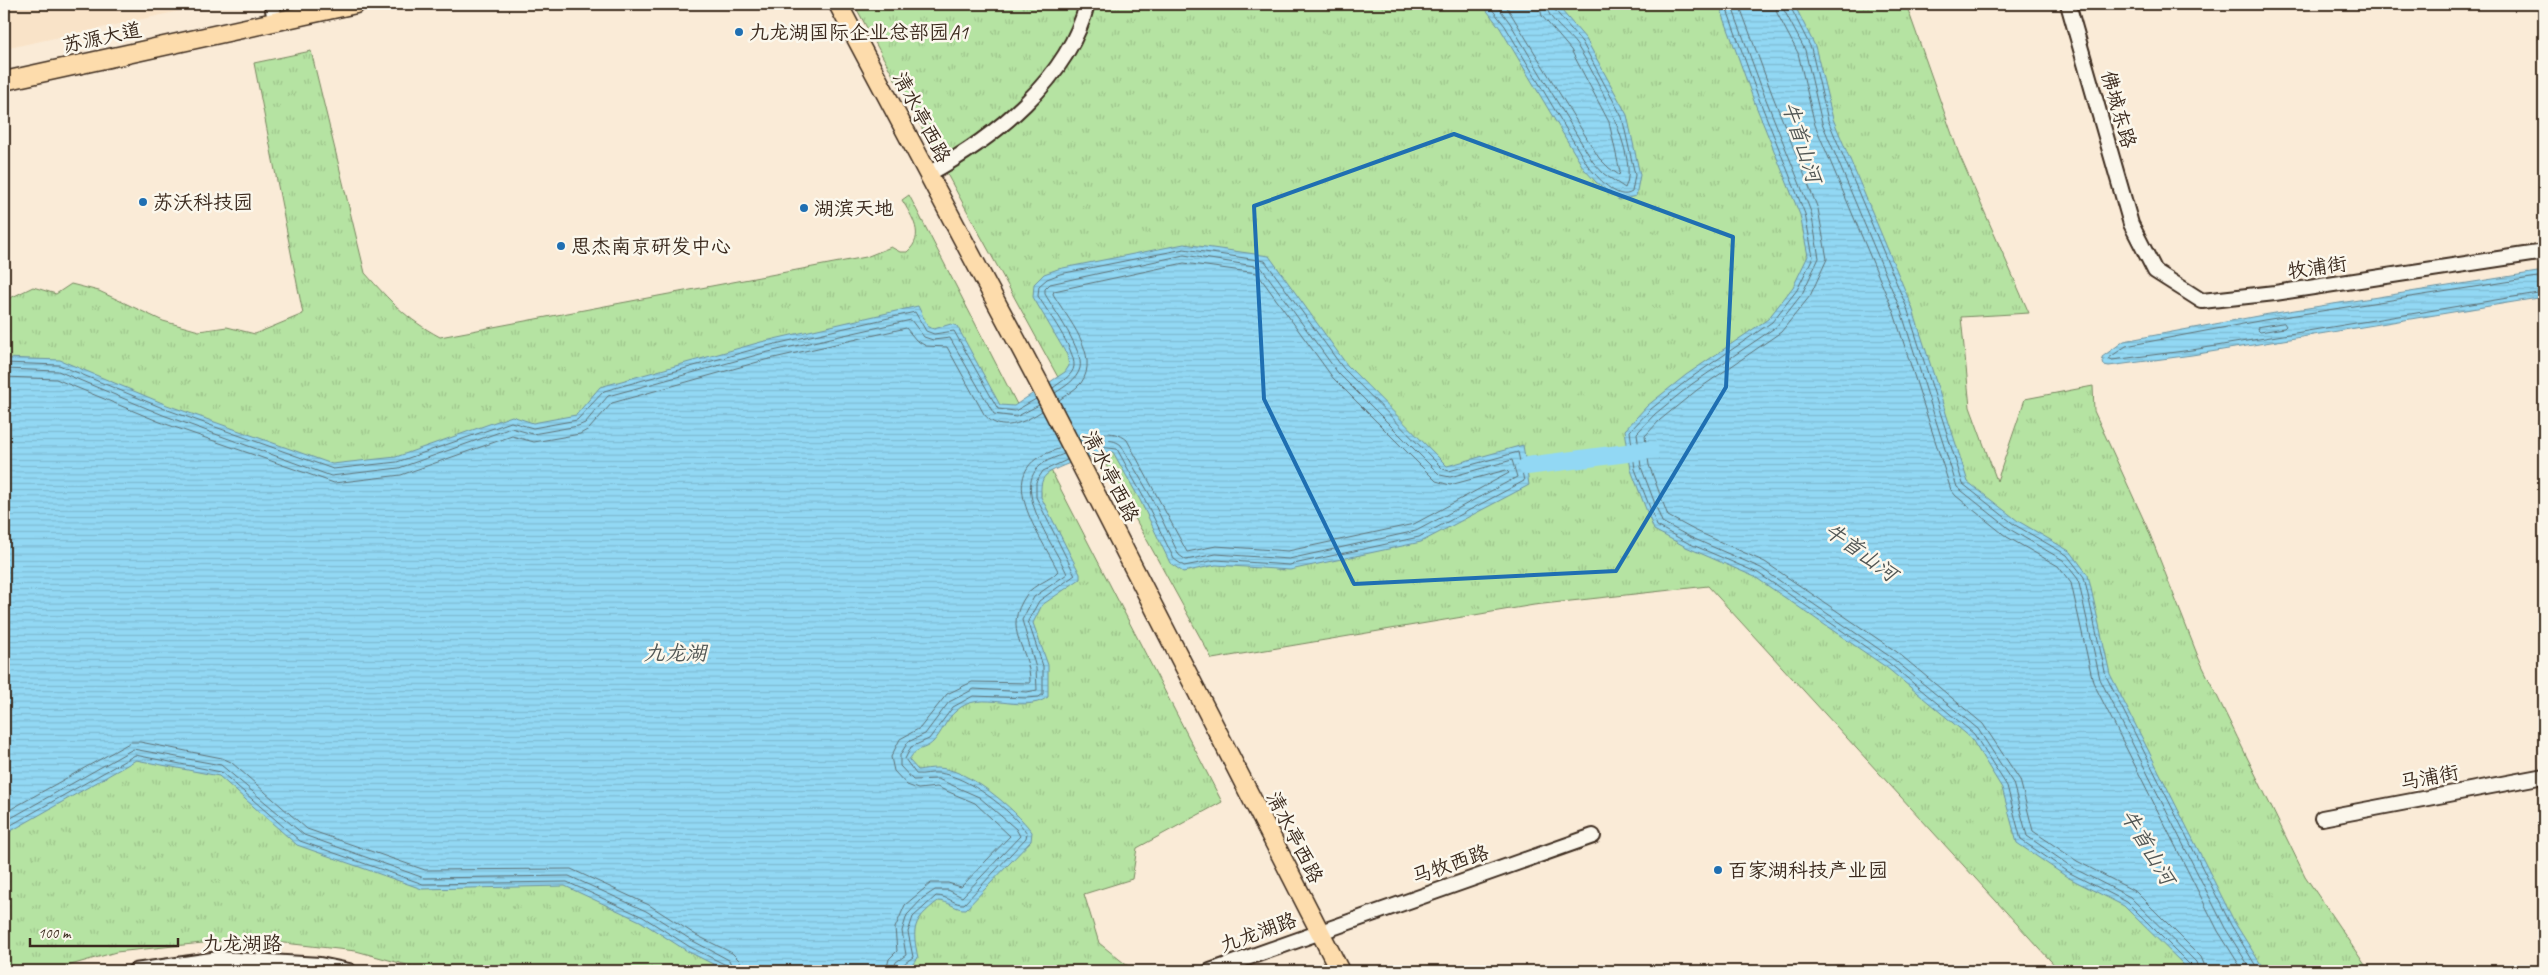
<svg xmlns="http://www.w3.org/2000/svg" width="2548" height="975" viewBox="0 0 2548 975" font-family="Caveat,'LXGW WenKai TC',sans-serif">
	<defs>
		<pattern id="park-tufts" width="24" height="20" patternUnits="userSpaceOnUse" patternTransform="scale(1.25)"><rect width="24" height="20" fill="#b5e3a2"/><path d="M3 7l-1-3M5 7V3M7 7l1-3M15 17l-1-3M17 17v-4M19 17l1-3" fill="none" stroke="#9dc38b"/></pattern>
		<pattern id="water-rules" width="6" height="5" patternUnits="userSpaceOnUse" patternTransform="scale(1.25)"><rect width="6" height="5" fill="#92d8f4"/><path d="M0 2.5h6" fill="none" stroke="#7fbad1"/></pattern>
	</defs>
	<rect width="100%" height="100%" fill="#faebd7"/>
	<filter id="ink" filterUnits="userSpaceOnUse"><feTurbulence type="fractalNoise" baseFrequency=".02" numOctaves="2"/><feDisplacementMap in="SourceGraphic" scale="10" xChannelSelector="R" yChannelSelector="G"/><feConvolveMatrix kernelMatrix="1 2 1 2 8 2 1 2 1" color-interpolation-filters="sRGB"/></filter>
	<g filter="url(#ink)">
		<path fill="#f9e3c8" d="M4,4H212L4,49Z"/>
		<g fill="url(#park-tufts)" stroke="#788660">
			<path d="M854,4H1906L1959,154L2029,313L1961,317L1970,407L1997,481L2025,399L2093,386L2094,411L2147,527L2199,659L2305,876L2369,971H2060L1708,586L1534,605L1212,659Z"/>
			<path d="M311,51L365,273C391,302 405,318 440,337L866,257L891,247L900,252H907C926,236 912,217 902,200L909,195L1222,802L1137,848L1132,879L1084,894L1099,943L1134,971H429L356,951L284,943L222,941L116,952L50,971H4V301L33,287L56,294L71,284L99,291L163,321L199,331L227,327L255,334L303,314L254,63Z"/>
		</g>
		<g fill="url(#water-rules)" stroke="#6f929e">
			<path d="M1482,4H1556L1586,39L1627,115L1640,175L1636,196L1619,200L1596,182L1584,169L1500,28Z"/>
			<path d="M1719,4H1794L1815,46L1833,119L1912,307L1968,482L2018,521L2071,552L2088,575L2110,674L2235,923L2265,971H2190L2124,906L2067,877L2017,843L2002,788L1971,738L1886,667L1755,577L1686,547L1654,530L1631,470L1625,430L1647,406L1686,375L1768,319L1793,287L1808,256L1800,215L1754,101Z"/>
			<path d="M1184,244L1269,256L1347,365L1447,466L1523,445L1529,485L1421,542L1290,570L1216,565L1183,572L1170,563L1140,500L1113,452C1100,452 1056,466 1046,475C1040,481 1041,489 1041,497L1080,574V579L1042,605L1033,623L1048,665V697C1021,716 982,687 956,711C946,719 942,733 933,742C924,751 917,746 909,760L918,770C924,769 931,768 937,768C968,768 1015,809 1032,832L1031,841L966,909C955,910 949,901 938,901C912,921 912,928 918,958L911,966L899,971H727L687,951L640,921L565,886L422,889L297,845L219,776L136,760L4,835V358L60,360L167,405L332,464L396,457L512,416L533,423L576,415L600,387L761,342L918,306L928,327L934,329L951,324L957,326L1000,405L1014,406L1065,372L1069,366L1067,355L1033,297L1034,284L1044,274L1058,269Z"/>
			<path d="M2544,271V297L2192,355L2109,366L2104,365L2102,357L2124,341L2263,315Z"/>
		</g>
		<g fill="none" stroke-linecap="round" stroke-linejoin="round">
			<g stroke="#5e7074" stroke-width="1">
				<path d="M1488,4L1505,26L1588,166C1597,176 1617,202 1632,192L1635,175L1622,117L1582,42L1554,9L1553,4"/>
				<path d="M1496,4L1510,23L1593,162L1604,174L1625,188C1641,161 1594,72 1578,47C1569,33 1547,20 1546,4"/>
				<path d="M1505,4L1599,158L1609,168L1619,175L1620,172L1609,122L1571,50L1542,16L1539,4"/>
				<path d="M1725,4L1759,99L1805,214L1813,257L1797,290L1772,322L1689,379L1651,409L1630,431L1635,469L1657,526L1688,543L1758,573L1889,663L1974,734L2007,786L2021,840L2070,873L2127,902L2191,966L2193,971"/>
				<path d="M1731,4L1765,97L1811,212L1819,258L1802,294L1776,327L1692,384L1655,414L1637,433L1641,467L1662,522L1690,537L1761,568L1892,658L1978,729L2013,783L2027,836L2073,868L2130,897L2196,962L2199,971"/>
				<path d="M1739,4L1772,94L1818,209L1827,259L1810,296L1781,332L1697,390L1660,420L1645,436L1649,465L1668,516L1694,530L1765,562L1897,652L1983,724L2020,780L2033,831L2077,861L2136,892L2201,957L2207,971"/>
				<path d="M1776,4L1777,13L1798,53L1815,125L1894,313L1951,490L1956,496L2007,537L2058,566L2071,583L2093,682L2218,931L2243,971"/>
				<path d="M1783,4L1784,10L1805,50L1822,123L1901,311L1957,487L2011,530L2063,560L2078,579L2100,679L2225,928L2252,971"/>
				<path d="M1789,4L1811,48L1828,120L1907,308L1963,484L2015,525L2067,555L2084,577L2106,676L2231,925L2259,971"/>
				<path d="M2544,276L2264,320L2126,346L2109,358L2112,360L2192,350L2544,292"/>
				<path d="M2284,323L2286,326L2284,328L2260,332L2258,330L2259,327Z"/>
				<path d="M4,363L59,365L165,409L333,469L397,462L511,422L533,428L577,420L604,391L762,347L915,312L926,331L934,334L954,331L998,409L1015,411L1036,399"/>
				<path d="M4,369L58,371L163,415L331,476L399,468L511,428L533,434L578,426L585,423L608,396L764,353L911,320L924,337L933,340L950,338L994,414L1016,417L1039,405"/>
				<path d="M4,377L56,379L160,422L334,483L401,475L512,436L534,442L580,434L589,429L612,403L765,360L906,328L916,340L926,346L947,347L984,414C1000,435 1025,422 1042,411"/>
				<path d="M1053,388C1060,382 1073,376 1074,366C1075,349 1047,311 1038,296L1039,286L1047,279L1060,274L1184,249L1265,261L1343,368L1443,469L1449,471L1518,452L1524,481L1419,537L1289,565L1216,560L1184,566L1174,559L1144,498L1117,449L1099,447L1086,452"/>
				<path d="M1055,393C1064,387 1077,380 1080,368C1084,351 1054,310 1045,294V289L1050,284L1184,255L1261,267L1338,373L1440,475L1450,477L1512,460L1517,477L1416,531L1289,559L1216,554L1186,560L1179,555L1150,495L1121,445C1110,436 1095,442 1083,447"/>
				<path d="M1059,400C1066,395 1075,390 1081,383C1101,356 1067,318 1053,294L1054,291L1184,263L1257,273L1333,378L1436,481L1450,485L1506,470L1509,473L1414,524L1288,551L1216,546L1187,552L1127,440C1113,428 1094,434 1079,440"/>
				<path d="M4,813L131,742H140L222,758L231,762L307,829L425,870L571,869L649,905L696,935L732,953L740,961L742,971"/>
				<path d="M4,822L133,749L221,765L304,835L424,878L569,876L646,911L693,941L729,960L734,971"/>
				<path d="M4,829L135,755L221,772L300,841L423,884L567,882L643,917L690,947L726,965L728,971"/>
				<path d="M886,971L889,959L897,951L895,928L905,905L931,883H948L961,887L1010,836L975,803L937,787L918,789L907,785L894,771L891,757L900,739L920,728L947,694L972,682L1030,683C1031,646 1000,633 1027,594C1034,584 1050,581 1058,571C1045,543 1000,485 1036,459C1043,454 1053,451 1061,448"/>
				<path d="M893,971L896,962L906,955L902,931L907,915L923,898L935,890H948L962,897L1020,836L1016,829L979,797L938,779L913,780L900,766V755L908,742L925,734L949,702L974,689L1027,692L1037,690L1036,668L1022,620L1034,597L1067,574C1056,548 1011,489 1040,466C1046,460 1057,457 1064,454"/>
				<path d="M900,971L901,966L913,957L908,932L913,917L936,896C948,896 955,905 964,904L1026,838L1027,833C1010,809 969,777 939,773C931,772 924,775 916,774L905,759L911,747L929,739L953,707L973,696L1027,698L1039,697L1043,694V666L1028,621L1039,601L1075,575L1036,497V482L1043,471L1067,460"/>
			</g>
			<path stroke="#92d8f4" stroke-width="18" d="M1527,466L1650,450"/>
			<g stroke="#3b2a1e" stroke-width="18">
				<g id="minor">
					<path d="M272,4L275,21"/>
					<path d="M2068,4L2131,224L2155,271L2202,301L2275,293L2544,252"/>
					<path d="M928,174C993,139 1069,79 1087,4"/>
					<path d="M2322,818L2544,776"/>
					<path d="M135,971L219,959L320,965L349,971"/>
					<path d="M1210,971L1593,836"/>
				</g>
			</g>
			<g stroke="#3b2a1e" stroke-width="21">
				<g id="major">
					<path d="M838,4L1038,381L1340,971"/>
					<path d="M4,81L356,4"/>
				</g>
			</g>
			<use href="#minor" stroke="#fbf7ec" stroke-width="14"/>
			<use href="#major" stroke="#fddcac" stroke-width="18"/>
		</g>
	</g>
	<path fill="none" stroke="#1f6fb2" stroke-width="4" stroke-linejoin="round" d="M1454,134L1733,237L1726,387L1616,571L1354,584L1264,399L1254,206Z"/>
	<g fill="#1f6fb2" stroke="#fbf7ec" stroke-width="2">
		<circle cx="739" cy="32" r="5"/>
		<circle cx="143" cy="202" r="5"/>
		<circle cx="804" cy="208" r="5"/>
		<circle cx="561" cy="246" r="5"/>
		<circle cx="1718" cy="870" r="5"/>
	</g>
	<g text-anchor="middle" stroke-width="5" stroke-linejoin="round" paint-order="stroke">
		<g font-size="20" fill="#3b2a1e" stroke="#fbf7ec" text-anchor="start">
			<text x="749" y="39">九龙湖国际企业总部园A1</text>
			<text x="153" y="209">苏沃科技园</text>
			<text x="814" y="215">湖滨天地</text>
			<text x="571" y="253">思杰南京研发中心</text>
			<text x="1728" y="877">百家湖科技产业园</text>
		</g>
		<g font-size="20" fill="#3b2a1e" stroke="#fbf7ec">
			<text transform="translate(102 37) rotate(-12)" y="7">苏源大道</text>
			<text transform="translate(2119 109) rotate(74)" y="7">佛城东路</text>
			<text transform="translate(922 117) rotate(62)" y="7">清水亭西路</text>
			<text transform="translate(2317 267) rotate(-8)" y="7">牧浦街</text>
			<text transform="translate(1111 476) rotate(63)" y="7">清水亭西路</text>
			<text transform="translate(2429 777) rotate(-11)" y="7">马浦街</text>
			<text transform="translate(1295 837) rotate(63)" y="7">清水亭西路</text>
			<text transform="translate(1450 864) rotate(-19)" y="7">马牧西路</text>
			<text transform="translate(1258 932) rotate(-20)" y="7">九龙湖路</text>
			<text x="242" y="950">九龙湖路</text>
		</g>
		<g font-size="21" font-style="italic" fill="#515654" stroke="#fbf7ec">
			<text transform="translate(1802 142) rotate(72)" y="7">牛首山河</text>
			<text transform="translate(1861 552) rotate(36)" y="7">牛首山河</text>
			<text x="675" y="660">九龙湖</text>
			<text transform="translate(2148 847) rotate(59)" y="7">牛首山河</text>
		</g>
	</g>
	<rect width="2548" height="975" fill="none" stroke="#fbf7ec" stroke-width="20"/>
	<rect x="10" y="10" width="2528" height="955" fill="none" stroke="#3b2a1e" stroke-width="2" filter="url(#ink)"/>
	<path d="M30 938v8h148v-8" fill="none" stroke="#3b2a1e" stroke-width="2.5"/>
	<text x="38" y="938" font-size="15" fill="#3b2a1e" stroke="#fbf7ec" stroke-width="4" paint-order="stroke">100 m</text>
</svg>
